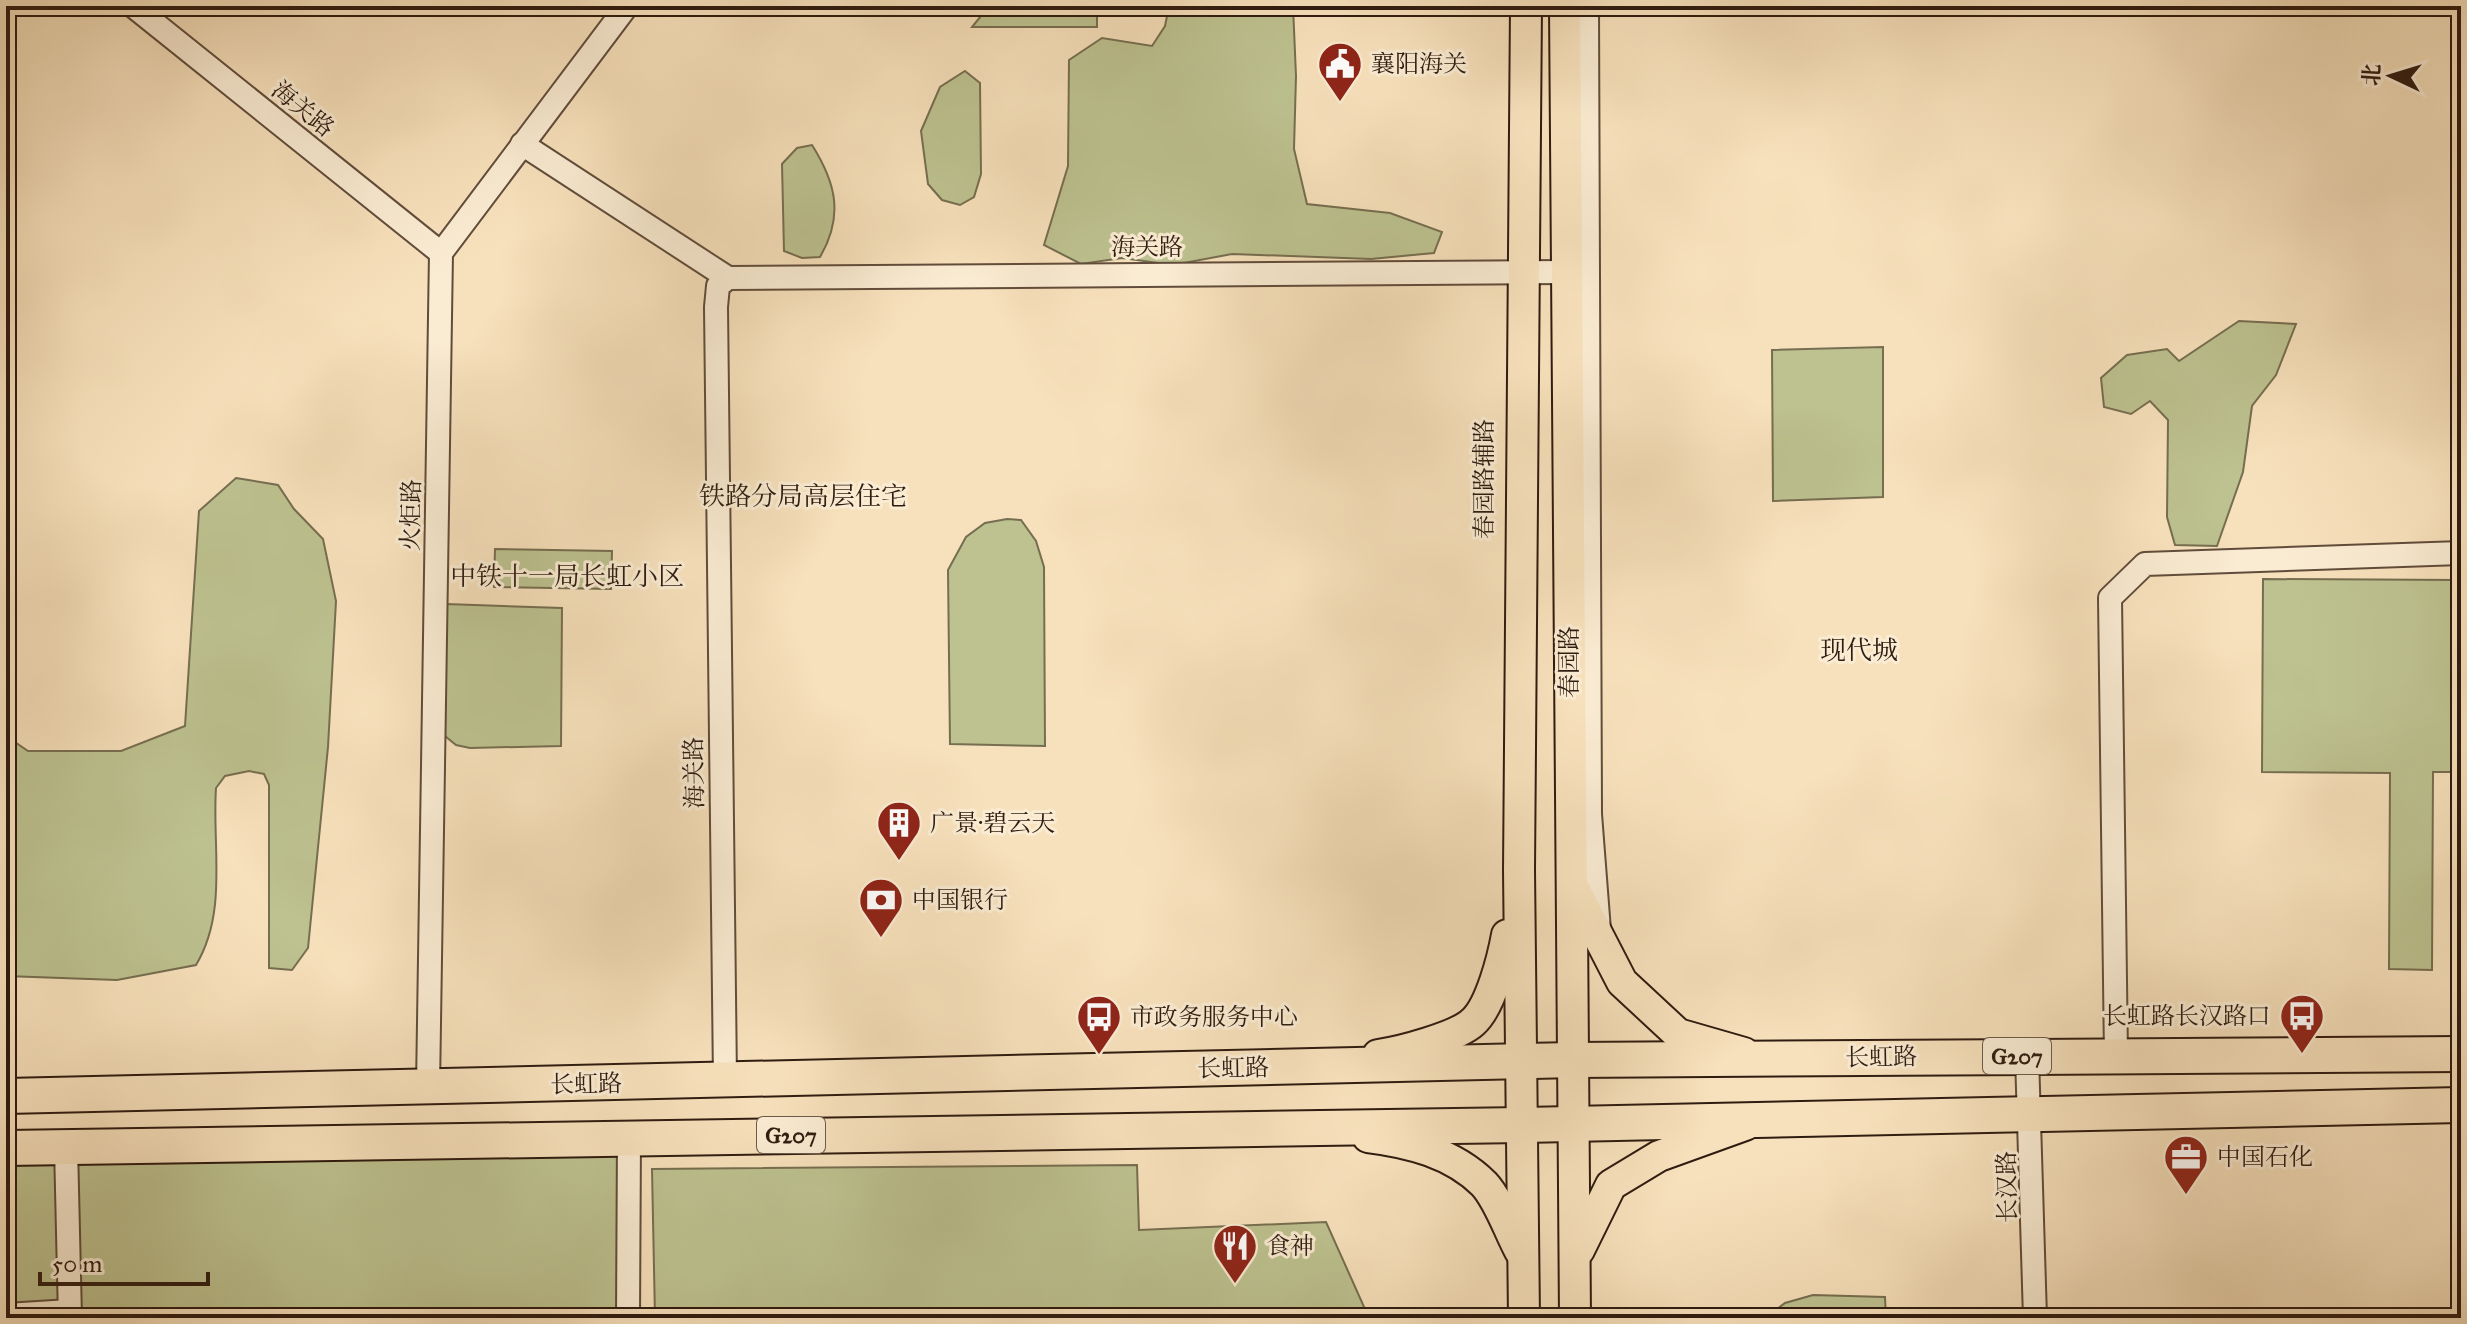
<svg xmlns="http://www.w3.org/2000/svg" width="2467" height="1324" viewBox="0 0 2467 1324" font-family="'IM FELL Great Primer','Noto Serif SC',serif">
	<rect width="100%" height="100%" fill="#f7e1bc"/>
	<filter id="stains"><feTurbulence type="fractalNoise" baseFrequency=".0025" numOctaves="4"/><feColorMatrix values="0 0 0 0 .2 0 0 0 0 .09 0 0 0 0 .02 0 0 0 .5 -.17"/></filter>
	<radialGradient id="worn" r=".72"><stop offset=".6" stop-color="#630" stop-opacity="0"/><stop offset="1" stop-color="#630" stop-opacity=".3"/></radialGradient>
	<g fill="#bdc290" stroke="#766e50" stroke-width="2">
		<path d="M989,6H1097V27H972Z"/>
		<path d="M1169,6H1293L1296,76L1294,149L1307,204L1390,213L1442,232L1434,253L1371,259L1232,254L1173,265L1122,258L1081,264L1044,245L1068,166L1069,60L1102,38L1152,46L1165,26Z"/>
		<path d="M965,71L980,83L981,174L974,197L960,205L942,200L928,184L921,131L940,87Z"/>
		<path d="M812,145C836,183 844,216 820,257L802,258L784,251L782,164L797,148Z"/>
		<path d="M2239,321L2296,324L2276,375L2252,406L2243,472L2217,546L2175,545L2167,517L2168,420L2150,401L2131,414L2104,407L2101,378L2127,355L2167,349L2179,361Z"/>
		<path d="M1883,347V497L1773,501L1772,350Z"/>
		<path d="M236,478L278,485L294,509L323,539L336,601L328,747L308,948L292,970L269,968V785L264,774L249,771L225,776L216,788C212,846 228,912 196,965L117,980L6,976V736L28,751H121L185,726L199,511Z"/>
		<path d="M1007,519L1021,520L1036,541L1044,567L1045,746L950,744L948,570L966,537L985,523Z"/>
		<path d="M495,549L612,551L611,589L494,587Z"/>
		<path d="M2263,579L2461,580V772H2433L2432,970L2389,969L2390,773L2262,772Z"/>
		<path d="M446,604L562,608L561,746L470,748L456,745L445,736Z"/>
		<path d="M629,1137L628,1318H6V1148Z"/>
		<path d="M1137,1165L1139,1230L1326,1222L1369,1318H655L652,1169Z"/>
		<path d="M1813,1295L1885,1297L1886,1318H1765L1785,1303Z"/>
	</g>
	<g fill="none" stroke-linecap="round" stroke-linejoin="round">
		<g stroke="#614c3b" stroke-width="26">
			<g id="minor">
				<path d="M133,6L441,253"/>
				<path d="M1587,6L1590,814L1599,930"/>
				<path d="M522,144L728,278L1567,272"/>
				<path d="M2027,1056L2035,1318"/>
				<path d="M2116,1056L2110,598L2145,564L2461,553"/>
				<path d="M725,1080L716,307L718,286L728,278"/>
				<path d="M428,1087L441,253L627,6"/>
				<path d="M66,1146L70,1318"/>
				<path d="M6,1315L70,1311"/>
				<path d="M628,1318L629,1137"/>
			</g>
		</g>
		<g stroke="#2f1b10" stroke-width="34">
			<g id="major">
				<path d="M1565,6L1575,1318"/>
				<path d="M1573,887L1622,982L1678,1034L1744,1053"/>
				<path d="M1378,1055C1400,1052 1457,1037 1473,1022C1491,1006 1503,957 1507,935"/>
				<path d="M1368,1137C1409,1142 1453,1153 1484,1184C1499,1200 1509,1231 1520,1251"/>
				<path d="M1579,1250L1611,1185L1659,1156L1745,1125"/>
				<path d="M1524,1318L1519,870L1526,6"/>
			</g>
		</g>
		<g stroke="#2f1b10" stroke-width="38">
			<g id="highway">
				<path d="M6,1096L1573,1060L2461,1054"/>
				<path d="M6,1148L1522,1125L2461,1105"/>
			</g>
		</g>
		<use href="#minor" stroke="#faecd3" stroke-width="22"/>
		<use href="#major" stroke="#f7e1bc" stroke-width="30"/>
		<use href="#highway" stroke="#f7e1bc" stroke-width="34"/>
	</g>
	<defs>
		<g id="civic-pin" transform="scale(2.3)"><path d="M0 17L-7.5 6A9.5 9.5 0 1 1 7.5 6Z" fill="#8f2418" stroke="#faecd3"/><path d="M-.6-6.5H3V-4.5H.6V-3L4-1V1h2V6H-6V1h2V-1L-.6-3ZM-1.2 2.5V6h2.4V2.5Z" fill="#fff"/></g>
		<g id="building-pin" transform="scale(2.3)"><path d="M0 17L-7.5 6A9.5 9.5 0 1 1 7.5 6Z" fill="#8f2418" stroke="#faecd3"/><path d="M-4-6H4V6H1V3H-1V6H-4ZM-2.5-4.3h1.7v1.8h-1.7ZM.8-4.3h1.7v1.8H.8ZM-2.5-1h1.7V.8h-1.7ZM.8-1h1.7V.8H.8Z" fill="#fff"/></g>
		<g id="bank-pin" transform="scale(2.3)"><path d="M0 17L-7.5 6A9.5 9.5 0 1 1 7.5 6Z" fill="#8f2418" stroke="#faecd3"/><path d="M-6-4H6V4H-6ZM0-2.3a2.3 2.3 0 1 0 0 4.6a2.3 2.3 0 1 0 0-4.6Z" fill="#fff"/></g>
		<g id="bus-pin" transform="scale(2.3)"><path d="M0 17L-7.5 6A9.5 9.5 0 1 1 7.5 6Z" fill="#8f2418" stroke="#faecd3"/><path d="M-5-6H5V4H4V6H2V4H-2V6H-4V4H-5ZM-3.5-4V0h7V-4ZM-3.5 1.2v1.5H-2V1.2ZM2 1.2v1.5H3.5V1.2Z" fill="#fff"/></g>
		<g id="office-pin" transform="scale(2.3)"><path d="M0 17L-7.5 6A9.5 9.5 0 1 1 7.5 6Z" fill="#8f2418" stroke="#faecd3"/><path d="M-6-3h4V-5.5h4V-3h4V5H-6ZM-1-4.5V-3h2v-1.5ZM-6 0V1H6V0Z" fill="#fff"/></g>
		<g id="restaurant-pin" transform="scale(2.3)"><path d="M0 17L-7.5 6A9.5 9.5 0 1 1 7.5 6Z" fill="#8f2418" stroke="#faecd3"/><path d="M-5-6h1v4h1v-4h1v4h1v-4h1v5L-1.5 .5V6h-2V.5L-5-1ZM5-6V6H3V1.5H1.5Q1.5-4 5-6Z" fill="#fff"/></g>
	</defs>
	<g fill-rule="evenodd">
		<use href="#civic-pin" x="1340" y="64"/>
		<use href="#building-pin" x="899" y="823"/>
		<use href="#bank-pin" x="881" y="900"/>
		<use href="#bus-pin" x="2302" y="1016"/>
		<use href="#bus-pin" x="1099" y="1017"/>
		<use href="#office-pin" x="2186" y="1157"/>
		<use href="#restaurant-pin" x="1235" y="1246"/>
	</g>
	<g text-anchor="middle" stroke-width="6" stroke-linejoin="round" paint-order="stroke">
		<g fill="#faecd3" stroke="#6c5a4a" stroke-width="2">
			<rect x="1983" y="1038" width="68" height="36" rx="6"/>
			<rect x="757" y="1117" width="68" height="36" rx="6"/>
		</g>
		<g font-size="22" font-weight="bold" fill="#2f1b10">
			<text x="2017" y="1064">G207</text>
			<text x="791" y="1143">G207</text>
		</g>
		<g font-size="24" fill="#2f1b10" stroke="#faecd3" text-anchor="start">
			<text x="1371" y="72">襄阳海关</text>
			<text x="930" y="831">广景·碧云天</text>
			<text x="912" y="908">中国银行</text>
			<text x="2271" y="1024" text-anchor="end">长虹路长汉路口</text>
			<text x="1130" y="1025">市政务服务中心</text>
			<text x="2217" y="1165">中国石化</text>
			<text x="1266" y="1254">食神</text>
		</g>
		<g font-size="24" fill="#2f1b10" stroke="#faecd3">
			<text transform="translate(303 109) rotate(39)" y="8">海关路</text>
			<text x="1147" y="255">海关路</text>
			<text transform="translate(1484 479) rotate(-90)" y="8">春园路辅路</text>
			<text transform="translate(411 515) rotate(-89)" y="8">火炬路</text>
			<text transform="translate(1569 662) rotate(-90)" y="8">春园路</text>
			<text transform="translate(694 773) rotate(-91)" y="8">海关路</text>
			<text transform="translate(1881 1057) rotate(-1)" y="8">长虹路</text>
			<text transform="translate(1233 1068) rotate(-1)" y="8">长虹路</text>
			<text transform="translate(586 1084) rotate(-1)" y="8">长虹路</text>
			<text transform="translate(2007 1187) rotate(-91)" y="8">长汉路</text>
		</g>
		<g font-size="26" fill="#2f1b10" stroke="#faecd3">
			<text x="803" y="505">铁路分局高层住宅</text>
			<text x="567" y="585">中铁十一局长虹小区</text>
			<text x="1859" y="659">现代城</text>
		</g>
	</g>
	<rect width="2467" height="1324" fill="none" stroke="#f7e1bc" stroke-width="32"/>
	<rect x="8" y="8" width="2451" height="1308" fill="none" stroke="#2f1b10" stroke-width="4"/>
	<rect x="16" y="16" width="2435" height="1292" fill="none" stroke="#2f1b10" stroke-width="2"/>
	<g transform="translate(2391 76) rotate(274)" stroke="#faecd3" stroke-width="6" paint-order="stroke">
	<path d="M0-6L14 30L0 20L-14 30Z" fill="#2f1b10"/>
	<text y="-12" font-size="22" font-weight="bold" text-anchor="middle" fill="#2f1b10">北</text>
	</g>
	<path d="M40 1272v12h168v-12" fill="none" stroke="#2f1b10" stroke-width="4"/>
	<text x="52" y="1272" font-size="24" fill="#2f1b10" stroke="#faecd3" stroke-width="6" paint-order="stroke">50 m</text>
	<rect width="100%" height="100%" filter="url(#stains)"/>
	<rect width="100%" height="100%" fill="url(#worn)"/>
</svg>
